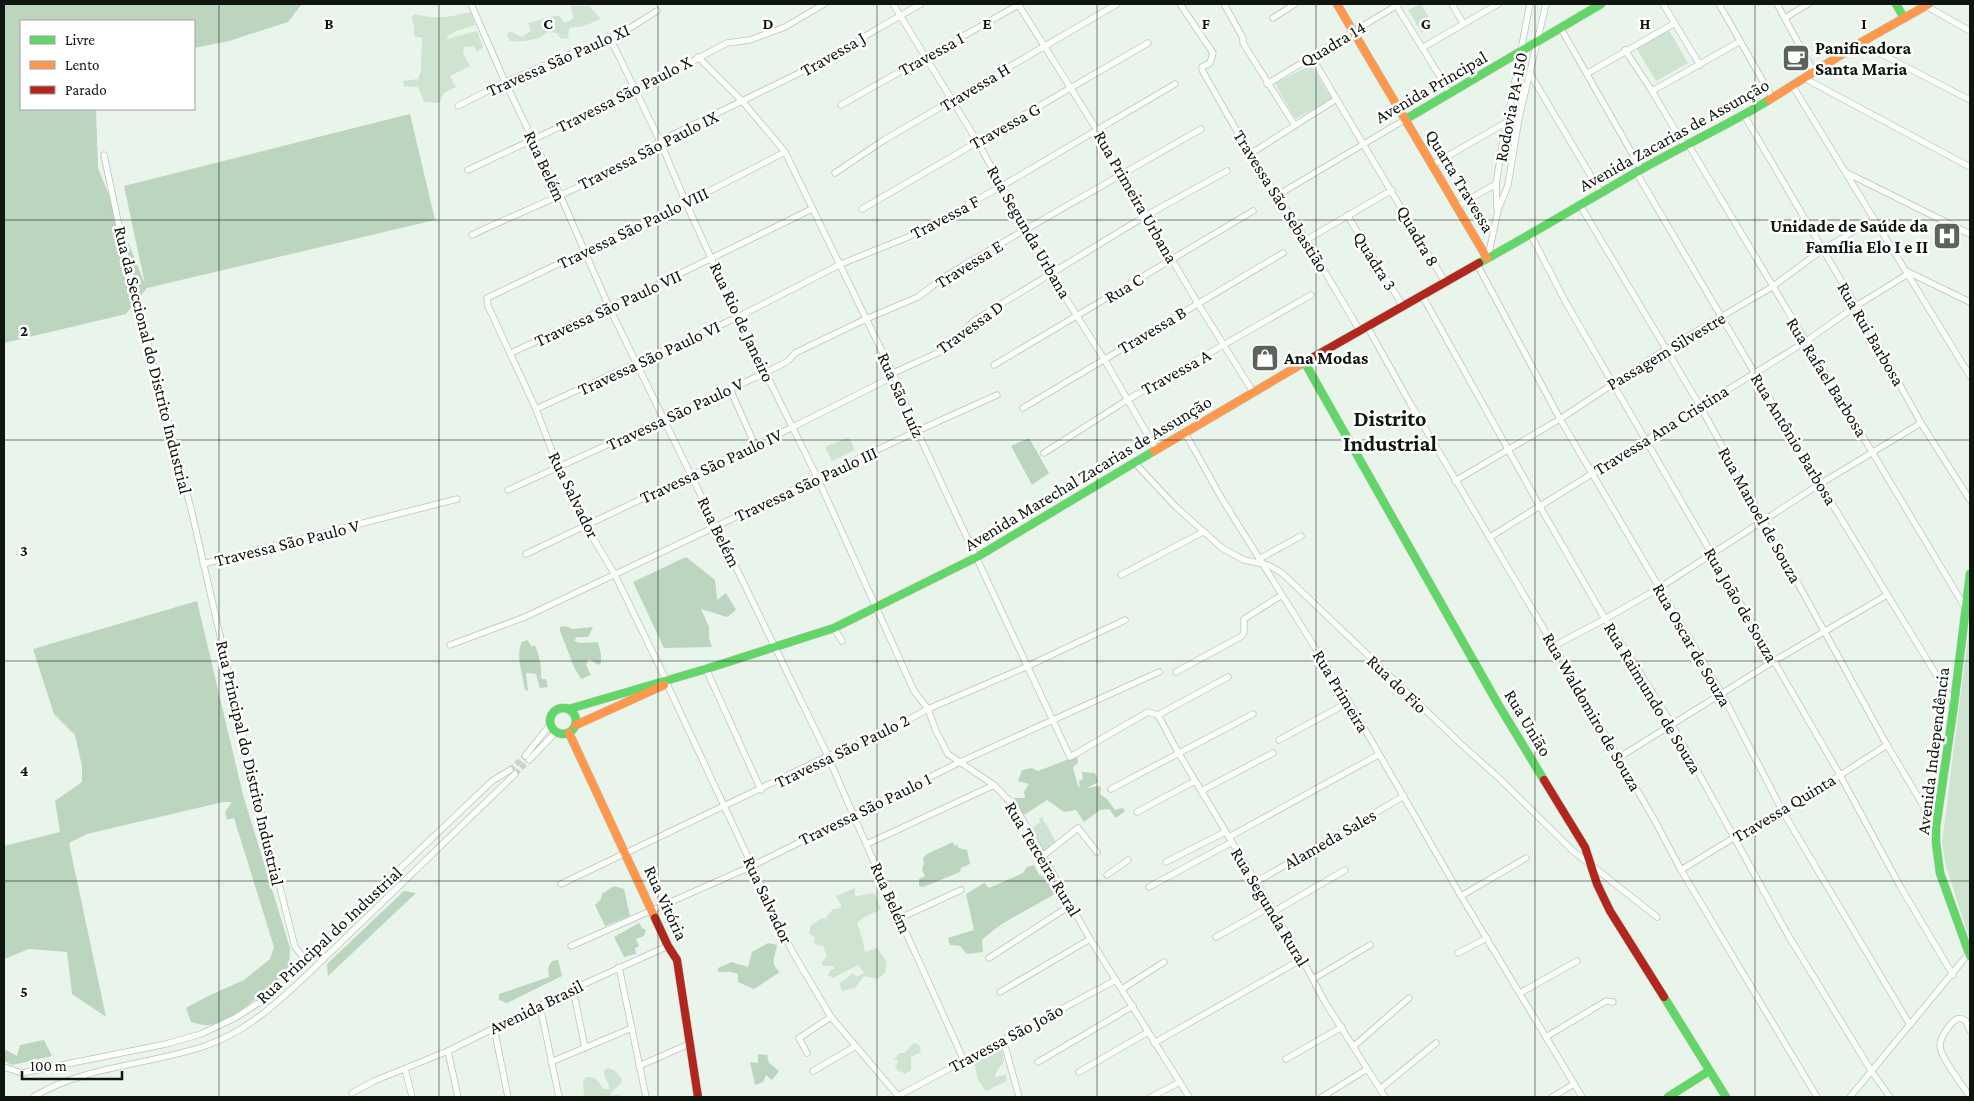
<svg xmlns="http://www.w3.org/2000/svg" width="1974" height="1101" viewBox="0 0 1974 1101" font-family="'Crimson Pro',serif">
	<rect width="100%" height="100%" fill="#e9f5ea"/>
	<g fill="#cfe3d1">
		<path d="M1421,4L1434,26L1422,33L1408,10Z"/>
		<path d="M571,6H589L601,19L584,26L569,28L568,38L561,39L557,33L548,32C537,41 524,42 510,41L506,33L511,32L522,37L531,31L528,23C535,22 555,14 559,16C561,18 563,21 565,23L573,19Z"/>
		<path d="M471,12L475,25L456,31L447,37V39L477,31L483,47L477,52L474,46L464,47L463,53L470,66L450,76L456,87L444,93L439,103L424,102L418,87L404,86L403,81L418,79L421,70L422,38L414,36V24L411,17L415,14C435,20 450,17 471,12Z"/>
		<path d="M1667,27L1688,63L1656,81L1635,46Z"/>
		<path d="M1311,65L1332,99L1295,119L1275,83Z"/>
		<path d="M849,437L855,450L832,461L825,447Z"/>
		<path d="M1970,621V941L1946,866L1942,843Z"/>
		<path d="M1042,817L1056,842L1044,853L1031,829L1040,822L1039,818Z"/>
		<path d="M855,888V895L857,896L874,893L881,909L863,918L857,923L862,937L865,952L877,948L887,962L885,973L877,979L864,976L855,988L842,991L839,984L853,973L857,977L864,973L858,965L833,978L828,975L831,969H834V966H824L821,963L827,956L823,946L817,945L814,942L815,937L809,933L811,925L822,918L825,919L833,909L841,908V905L836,896Z"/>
		<path d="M1001,1042L1004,1062L997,1070L995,1077L1006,1075L1007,1081L986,1091L978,1080L974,1062Z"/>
		<path d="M914,1043L919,1045L921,1052L911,1057V1070L905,1074L900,1071L898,1072L895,1065L899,1062L894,1059L900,1053H904Z"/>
		<path d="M608,1068L614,1070L622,1079L621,1083L611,1093V1096L620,1094L619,1097H578L584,1095L583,1082L586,1077C596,1077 599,1081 603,1089H610L604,1074V1070Z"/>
	</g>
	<g fill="#bbd5be">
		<path d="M4,4H302L288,22L229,41L194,48V21H21V109H96L98,168L145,284L124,186L410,114L435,220L147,288L126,314L4,343Z"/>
		<path d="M1029,438L1049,473L1032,485L1011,446Z"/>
		<path d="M686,557L715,580L717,600L726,593L736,610L727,617L701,609L709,627V638L712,647L664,648L633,582Z"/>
		<path d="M197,601L243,795L290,948L289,969C270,987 236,1020 210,1025C204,1026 196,1023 191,1022L186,1008L208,996L244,980L270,959L274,947L234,818L227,820L225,812L232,802H223L87,834L69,843L106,1017L72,994L67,952L29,949L4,959V846L60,832L55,801L82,782V766L75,735L54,714L33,649Z"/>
		<path d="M565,626L573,629L593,627L588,637H577L574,641L581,643L598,642L601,655V663L598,665L591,660H588L586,665L591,675L581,679L574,667L560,631V627Z"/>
		<path d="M527,640L532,647L535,645C539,656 542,666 541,677L542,679H546L548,687L540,688L536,674L526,673L528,691L525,690C523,676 515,654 522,642Z"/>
		<path d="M1077,756L1078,763L1073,767L1078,786L1080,787L1079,781L1083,779L1082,772L1095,773L1098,782L1087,788L1099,786L1101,788L1100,794L1107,799L1115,810L1123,808L1125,811L1116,818L1109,809L1100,810L1084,822L1076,810L1064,812L1047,800L1024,815L1013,801L1014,798H1025L1024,792L1029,784L1018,781L1022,770L1032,768L1038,771Z"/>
		<path d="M953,842L954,846L958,845V848L967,850L970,864L961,868L960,872L923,887L919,886V879L925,876L922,870L924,864L923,858L927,854Z"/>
		<path d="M1034,865L1039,875L1046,878L1055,894C1030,909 1003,920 982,940L983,952L967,954L960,946L950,945L948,938L974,930L966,894L984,883L989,888L1023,873L1027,867Z"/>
		<path d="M614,886L624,889L630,916L605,926L595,905L601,899L602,894Z"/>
		<path d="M404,891L416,893L328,976L327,964Z"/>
		<path d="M639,923L642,928L646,930L644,936L636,939L639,946L635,948L636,954L624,957L614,937Z"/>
		<path d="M768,943L777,945C775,958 769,963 780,972L754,989L738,982V974L731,972H718V968L732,962L748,967L752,952Z"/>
		<path d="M558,960L562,976L507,1003L499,1000V994L549,977L548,968L552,961Z"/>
		<path d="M44,1040L52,1056L12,1065L4,1061V1049L17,1056L20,1045Z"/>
		<path d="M758,1054L767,1055L769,1063L779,1071L772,1080L766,1075L763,1082L755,1085L750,1062L758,1063Z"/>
	</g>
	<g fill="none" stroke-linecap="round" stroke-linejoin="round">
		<g stroke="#c8d4c9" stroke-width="5.5" stroke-dasharray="5.5 3" stroke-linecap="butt">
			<path d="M510,770L525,756"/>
			<path d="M515,774L529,760"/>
		</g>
		<g stroke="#bac4bb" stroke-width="7">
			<g id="street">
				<path d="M471,4L505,82L560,195L609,307L828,756C871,859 919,960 964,1061"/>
				<path d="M893,4L977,141L1050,273L1104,359L1156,449"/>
				<path d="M1018,4L1097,130L1122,175L1197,302L1253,392"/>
				<path d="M1180,4L1213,53L1210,63L1202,67V70L1250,154L1306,240L1360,331"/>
				<path d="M1224,4L1243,38V43L1294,124"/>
				<path d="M1452,4L1463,23"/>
				<path d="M1663,4L1700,65"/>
				<path d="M1719,4L1772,97"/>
				<path d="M1777,4L1814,72"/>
				<path d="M1396,5L1450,93"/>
				<path d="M1926,6L1970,31"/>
				<path d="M1273,18L1295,4"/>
				<path d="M1785,18L1808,4"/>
				<path d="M1560,27L1641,169"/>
				<path d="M610,38L660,141L686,203L738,317L818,479L914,691L928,709L936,731L948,754L994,785L1016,808L1090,939L1189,1097"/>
				<path d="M1860,43L1970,100"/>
				<path d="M1422,48L1498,4"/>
				<path d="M1625,50L1652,91L1685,147"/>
				<path d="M1311,56L1445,282"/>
				<path d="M698,57L743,102L785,152L895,378L917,431L1070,757L1148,712L1158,715"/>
				<path d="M1529,72L1601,193"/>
				<path d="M1588,73L1675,23"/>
				<path d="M1804,78L1970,167"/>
				<path d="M1267,84L1399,4"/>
				<path d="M1792,85L1970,376"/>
				<path d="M1652,91L1739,42"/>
				<path d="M841,105L1020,4"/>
				<path d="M458,106L505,82L625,31L657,11"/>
				<path d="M1744,115L1856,306L1921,423L1970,500"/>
				<path d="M1688,144L1966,609"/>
				<path d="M1250,154L1335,100"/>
				<path d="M104,155L125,254L192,513L257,797L295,947L305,959"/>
				<path d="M1432,165L1507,122"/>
				<path d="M468,170L636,91L727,43L750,40L785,27L824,4"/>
				<path d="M1636,172L1820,484L1954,704"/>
				<path d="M835,173L884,140L1117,4"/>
				<path d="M1847,173L1970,234"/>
				<path d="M1276,196L1406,119"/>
				<path d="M1580,205L1700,406L1887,745L1936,827"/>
				<path d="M1456,207L1496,184"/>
				<path d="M1497,208L1496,184L1502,147L1530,4"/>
				<path d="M862,209L1148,43"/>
				<path d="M1347,215L1403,306"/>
				<path d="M472,235C534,205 604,181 660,141L830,58L877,29L921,4"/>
				<path d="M1531,235L1565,301L1840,775L1900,886L1953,975"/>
				<path d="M1306,240L1392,190"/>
				<path d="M1488,257L1498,210L1508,185L1519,118L1546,4"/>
				<path d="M1477,264L1560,419L1722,694L1783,812L1910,1025"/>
				<path d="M1906,271L1970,302"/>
				<path d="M1422,295L1539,505L1605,619L1641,674L1672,725L1788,935L1872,1072L1890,1097"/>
				<path d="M1367,326L1410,403L1554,646L1655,821L1681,870L1817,1097"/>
				<path d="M511,353L669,279L812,209"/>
				<path d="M994,365L1253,211"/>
				<path d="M893,373L944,350L975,320L1147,215L1227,171"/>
				<path d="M730,389L755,445"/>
				<path d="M1023,408L1283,253"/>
				<path d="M536,409L738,317L841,264L908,237L1002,186L1175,84"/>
				<path d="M1185,433L1222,499L1349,702L1461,896L1582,1097"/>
				<path d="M1044,453L1127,400L1311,295"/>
				<path d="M1134,462L1175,506L1222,548L1244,560L1268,565L1282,573L1461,744L1500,779L1572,850L1657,917"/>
				<path d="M1455,481L1560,419L1666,349L1772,287L1822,250L1874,219"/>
				<path d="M508,490L765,373L788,361L795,353L866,319L918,297L943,278L967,263L1201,129"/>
				<path d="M1490,537L1805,342L1856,306L1908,274"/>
				<path d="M526,554L793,427L894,376"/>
				<path d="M1259,559L1301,536"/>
				<path d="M203,564L457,499"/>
				<path d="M1121,575L1203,532"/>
				<path d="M834,628L842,641"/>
				<path d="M450,645L525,617L917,431L997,395"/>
				<path d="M1554,646L1605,619L1659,588L1820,484L1921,423"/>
				<path d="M706,669L761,790"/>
				<path d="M1176,672L1242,636L1244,632V619L1282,595"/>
				<path d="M666,680L615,575L586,526L558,467L536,409L488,306L487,298L686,203L785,152"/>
				<path d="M667,684L792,951L831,1017L899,1097"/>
				<path d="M1158,715L1178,752L1302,959L1325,1002L1385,1097"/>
				<path d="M1158,715L1228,677"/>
				<path d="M1279,740L1349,702"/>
				<path d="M525,756L550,725"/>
				<path d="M1618,758L1774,661L1887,595"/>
				<path d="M529,760L555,733"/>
				<path d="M1111,789L1253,714"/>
				<path d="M1201,791L1273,753"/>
				<path d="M1137,812L1195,781"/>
				<path d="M1229,837L1378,755"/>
				<path d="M867,844L994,785"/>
				<path d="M1044,855L1078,828L1097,852"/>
				<path d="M1166,862L1225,832"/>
				<path d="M1681,870L1735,837L1783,812L1887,745"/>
				<path d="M1107,875L1128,860"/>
				<path d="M1256,882L1404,796"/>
				<path d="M561,884L828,756L886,732L928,709L1026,667L1125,620"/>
				<path d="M1149,887L1232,842"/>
				<path d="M1461,896L1526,858"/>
				<path d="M1273,912L1345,870"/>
				<path d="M900,918L961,890"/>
				<path d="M1216,937L1270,907"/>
				<path d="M571,946L752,866L960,762L1159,672"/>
				<path d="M1458,953L1487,938"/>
				<path d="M989,958L1071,905"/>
				<path d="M619,967L646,1097"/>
				<path d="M1313,979L1370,945"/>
				<path d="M573,989L585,1048"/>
				<path d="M1122,989L1164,962"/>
				<path d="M1000,992L1090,939"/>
				<path d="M1520,993L1577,961"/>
				<path d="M540,1006L559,1097"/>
				<path d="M494,1028L508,1097"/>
				<path d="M1970,1031L1966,1021C1959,1016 1955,1019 1950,1025C1945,1032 1940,1038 1940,1046C1940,1057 1964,1087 1970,1097"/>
				<path d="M1546,1037L1606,1001L1613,1002"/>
				<path d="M1003,1039L1019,1097"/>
				<path d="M1154,1043L1302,959"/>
				<path d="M1354,1046L1409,998"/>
				<path d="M448,1051L458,1097"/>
				<path d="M807,1053L799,1038L831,1017"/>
				<path d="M1286,1059L1342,1027"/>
				<path d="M551,1062L632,1028"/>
				<path d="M1038,1062L1133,1006"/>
				<path d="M639,1066L689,1044"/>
				<path d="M4,1067L22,1073L166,1044L201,1034L235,1018L260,1002L492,781L510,770"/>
				<path d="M405,1069L412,1097"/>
				<path d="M813,1071L856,1046"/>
				<path d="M1079,1072L1148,1032"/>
				<path d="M1380,1089L1436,1043"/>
				<path d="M352,1093L374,1081L448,1051L573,989L668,946"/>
				<path d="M33,1097C84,1066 149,1065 205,1046C246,1032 277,1003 308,974L515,774"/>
				<path d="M896,1097L1116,980"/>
				<path d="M1151,1097L1180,1082"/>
				<path d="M1322,1097L1367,1069"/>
				<path d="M1552,1097L1574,1084"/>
				<path d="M1850,1097L1969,953"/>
			</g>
		</g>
		<g stroke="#bac4bb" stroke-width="9">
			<g id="fast">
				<path d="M1896,4L1904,18"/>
				<path d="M1406,119L1601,4"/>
				<path d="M1479,263C1532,234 1583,203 1635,173C1679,147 1725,127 1769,100"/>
				<path d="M1305,363L1498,704L1544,780"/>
				<path d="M1970,574L1954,704L1936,827V843L1940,873L1970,956"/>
				<circle cx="563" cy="721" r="13"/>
				<path d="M569,709L706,669L834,628L977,557L1154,451"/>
				<path d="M1664,997L1726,1097"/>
				<path d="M1668,1097L1709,1071"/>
			</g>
		</g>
		<g stroke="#bac4bb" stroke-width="9">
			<g id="slow">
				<path d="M1337,4L1487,258"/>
				<path d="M1769,100L1860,43L1929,4"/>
				<path d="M1154,451L1310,359"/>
				<path d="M576,725L664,685"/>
				<path d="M569,733L655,918"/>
			</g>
		</g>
		<g stroke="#bac4bb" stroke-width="9">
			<g id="jam">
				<path d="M1310,359L1479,263"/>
				<path d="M1544,780L1585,847L1597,884L1610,911L1664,997"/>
				<path d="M655,918L668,946L677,960L698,1097"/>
			</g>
		</g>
		<use href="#street" stroke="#fcfefc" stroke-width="5.5"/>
		<use href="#fast" stroke="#63d668" stroke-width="8"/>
		<use href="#slow" stroke="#ff974d" stroke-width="8"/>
		<use href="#jam" stroke="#b3261e" stroke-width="8"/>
	</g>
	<path fill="none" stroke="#0e160f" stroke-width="1" stroke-opacity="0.55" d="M219,4V1097M439,4V1097M658,4V1097M877,4V1097M1097,4V1097M1316,4V1097M1535,4V1097M1755,4V1097M4,220H1970M4,440H1970M4,661H1970M4,881H1970"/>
	<defs>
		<g id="cafe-square" transform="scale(1.4375)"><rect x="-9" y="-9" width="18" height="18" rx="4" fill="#5b645c" stroke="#fff"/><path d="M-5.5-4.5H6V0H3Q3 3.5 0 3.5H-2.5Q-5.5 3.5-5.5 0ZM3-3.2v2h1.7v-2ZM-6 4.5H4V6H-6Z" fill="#fff"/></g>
		<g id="hospital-square" transform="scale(1.4375)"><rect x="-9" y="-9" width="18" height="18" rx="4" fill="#5b645c" stroke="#fff"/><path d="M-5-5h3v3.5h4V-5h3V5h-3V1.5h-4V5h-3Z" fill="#fff"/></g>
		<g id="shop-square" transform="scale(1.4375)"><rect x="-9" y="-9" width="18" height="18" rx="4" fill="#5b645c" stroke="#fff"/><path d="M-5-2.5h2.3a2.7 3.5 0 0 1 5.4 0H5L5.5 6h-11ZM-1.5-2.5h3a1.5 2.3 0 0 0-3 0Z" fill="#fff"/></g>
	</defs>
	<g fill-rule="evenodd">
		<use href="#cafe-square" x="1796" y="58"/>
		<use href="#hospital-square" x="1947" y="236"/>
		<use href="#shop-square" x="1265" y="358"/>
	</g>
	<g text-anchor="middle" stroke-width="5" stroke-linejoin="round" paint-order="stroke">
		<g font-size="18" fill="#0e160f" stroke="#fff">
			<text transform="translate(1333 44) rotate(-31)" y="6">Quadra 14</text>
			<text transform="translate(833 54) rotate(-30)" y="6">Travessa J</text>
			<text transform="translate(931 54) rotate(-29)" y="6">Travessa I</text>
			<text transform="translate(558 60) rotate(-24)" y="6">Travessa São Paulo XI</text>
			<text transform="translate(975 87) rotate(-31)" y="6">Travessa H</text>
			<text transform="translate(1431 87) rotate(-30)" y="6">Avenida Principal</text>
			<text transform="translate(624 94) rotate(-27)" y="6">Travessa São Paulo X</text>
			<text transform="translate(1511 107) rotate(-79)" y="6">Rodovia PA-150</text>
			<text transform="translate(1005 126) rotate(-29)" y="6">Travessa G</text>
			<text transform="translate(1674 135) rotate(-29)" y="6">Avenida Zacarias de Assunção</text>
			<text transform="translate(648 150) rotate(-27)" y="6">Travessa São Paulo IX</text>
			<text transform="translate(545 166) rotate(65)" y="6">Rua Belém</text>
			<text transform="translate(1460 181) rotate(59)" y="6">Quarta Travessa</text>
			<text transform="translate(1136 197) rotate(60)" y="6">Rua Primeira Urbana</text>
			<text transform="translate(1281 201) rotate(58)" y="6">Travessa São Sebastião</text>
			<text transform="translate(945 217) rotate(-28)" y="6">Travessa F</text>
			<text transform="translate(633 228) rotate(-26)" y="6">Travessa São Paulo VIII</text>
			<text transform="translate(1029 232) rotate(60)" y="6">Rua Segunda Urbana</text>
			<text transform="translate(1418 236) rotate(60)" y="6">Quadra 8</text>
			<text transform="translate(1375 261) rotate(58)" y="6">Quadra 3</text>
			<text transform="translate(969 264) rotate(-32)" y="6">Travessa E</text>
			<text transform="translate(1124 288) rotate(-31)" y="6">Rua C</text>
			<text transform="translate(608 308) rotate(-25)" y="6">Travessa São Paulo VII</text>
			<text transform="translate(742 322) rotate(65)" y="6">Rua Rio de Janeiro</text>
			<text transform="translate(970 327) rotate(-36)" y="6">Travessa D</text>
			<text transform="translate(1152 330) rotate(-31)" y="6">Travessa B</text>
			<text transform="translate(1871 334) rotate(60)" y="6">Rua Rui Barbosa</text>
			<text transform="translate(1666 351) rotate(-31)" y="6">Passagem Silvestre</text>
			<text transform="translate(649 358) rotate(-25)" y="6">Travessa São Paulo VI</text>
			<text transform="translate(153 360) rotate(76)" y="6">Rua da Seccional do Distrito Industrial</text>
			<text transform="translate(1176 372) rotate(-29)" y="6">Travessa A</text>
			<text transform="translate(1827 377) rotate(58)" y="6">Rua Rafael Barbosa</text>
			<text transform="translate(901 395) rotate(66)" y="6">Rua São Luíz</text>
			<text transform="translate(675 414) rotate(-25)" y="6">Travessa São Paulo V</text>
			<text transform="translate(1661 430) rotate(-32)" y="6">Travessa Ana Cristina</text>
			<text transform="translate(1794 439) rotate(59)" y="6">Rua Antônio Barbosa</text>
			<text transform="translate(711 466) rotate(-25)" y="6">Travessa São Paulo IV</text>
			<text transform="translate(1088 473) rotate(-31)" y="6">Avenida Marechal Zacarias de Assunção</text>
			<text transform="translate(806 484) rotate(-25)" y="6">Travessa São Paulo III</text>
			<text transform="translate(574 495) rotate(64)" y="6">Rua Salvador</text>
			<text transform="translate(1760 515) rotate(61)" y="6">Rua Manoel de Souza</text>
			<text transform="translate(719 532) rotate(64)" y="6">Rua Belém</text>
			<text transform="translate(287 543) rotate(-14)" y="6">Travessa São Paulo V</text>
			<text transform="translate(1741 605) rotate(60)" y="6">Rua João de Souza</text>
			<text transform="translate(1692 645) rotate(60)" y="6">Rua Oscar de Souza</text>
			<text transform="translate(1397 684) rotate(44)" y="6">Rua do Fio</text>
			<text transform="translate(1341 691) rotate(59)" y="6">Rua Primeira</text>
			<text transform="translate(1653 698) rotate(59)" y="6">Rua Raimundo de Souza</text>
			<text transform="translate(1592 712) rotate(60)" y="6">Rua Waldomiro de Souza</text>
			<text transform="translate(1528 723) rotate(59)" y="6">Rua União</text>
			<text transform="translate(842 751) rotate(-26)" y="6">Travessa São Paulo 2</text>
			<text transform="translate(1933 751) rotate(-83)" y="6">Avenida Independência</text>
			<text transform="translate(250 763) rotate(77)" y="6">Rua Principal do Distrito Industrial</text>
			<text transform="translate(1784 808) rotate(-31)" y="6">Travessa Quinta</text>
			<text transform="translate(865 809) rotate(-26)" y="6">Travessa São Paulo 1</text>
			<text transform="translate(1330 839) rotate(-30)" y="6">Alameda Sales</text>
			<text transform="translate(1043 859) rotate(59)" y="6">Rua Terceira Rural</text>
			<text transform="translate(891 898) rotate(66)" y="6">Rua Belém</text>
			<text transform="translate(768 900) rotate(65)" y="6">Rua Salvador</text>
			<text transform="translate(666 903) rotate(65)" y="6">Rua Vitória</text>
			<text transform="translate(1270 907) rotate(59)" y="6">Rua Segunda Rural</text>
			<text transform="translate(329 935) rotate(-43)" y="6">Rua Principal do Industrial</text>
			<text transform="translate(536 1007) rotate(-26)" y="6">Avenida Brasil</text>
			<text transform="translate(1006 1038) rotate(-28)" y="6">Travessa São João</text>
		</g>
		<g font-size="18" font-weight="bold" fill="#0e160f" stroke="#fff" text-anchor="start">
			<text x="1815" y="54">Panificadora<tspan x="1815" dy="21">Santa Maria</tspan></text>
			<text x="1928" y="232" text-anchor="end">Unidade de Saúde da<tspan x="1928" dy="21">Família Elo I e II</tspan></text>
			<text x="1284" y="364">Ana Modas</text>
		</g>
		<g font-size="22" font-weight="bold" fill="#0e160f" stroke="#fff">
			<text x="1390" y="426">Distrito<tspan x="1390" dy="25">Industrial</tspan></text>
		</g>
	</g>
	<g font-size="16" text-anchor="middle" font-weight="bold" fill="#0e160f" stroke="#fff" stroke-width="5" stroke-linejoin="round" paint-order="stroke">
		<text x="329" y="29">B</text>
		<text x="548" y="29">C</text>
		<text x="768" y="29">D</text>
		<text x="987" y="29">E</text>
		<text x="1206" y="29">F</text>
		<text x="1426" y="29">G</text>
		<text x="1645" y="29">H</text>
		<text x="1864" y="29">I</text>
		<text x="24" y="336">2</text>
		<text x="24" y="556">3</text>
		<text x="24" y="776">4</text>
		<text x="24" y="997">5</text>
	</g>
	<rect width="1974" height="1101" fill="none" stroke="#0e160f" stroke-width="10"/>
	<rect x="20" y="20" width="175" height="90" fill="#ffffff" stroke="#9fa29f"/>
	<rect x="30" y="36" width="25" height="8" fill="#63d668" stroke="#9fa29f"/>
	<text x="65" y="45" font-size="15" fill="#0e160f">Livre</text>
	<rect x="30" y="61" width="25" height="8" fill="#ff974d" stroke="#9fa29f"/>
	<text x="65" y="70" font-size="15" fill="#0e160f">Lento</text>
	<rect x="30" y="86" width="25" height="8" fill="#b3261e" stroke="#9fa29f"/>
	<text x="65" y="95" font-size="15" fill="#0e160f">Parado</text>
	<path d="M22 1071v8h100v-8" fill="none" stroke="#0e160f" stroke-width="2.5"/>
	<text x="30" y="1071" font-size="15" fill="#0e160f" stroke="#ffffff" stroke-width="4" paint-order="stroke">100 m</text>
</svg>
